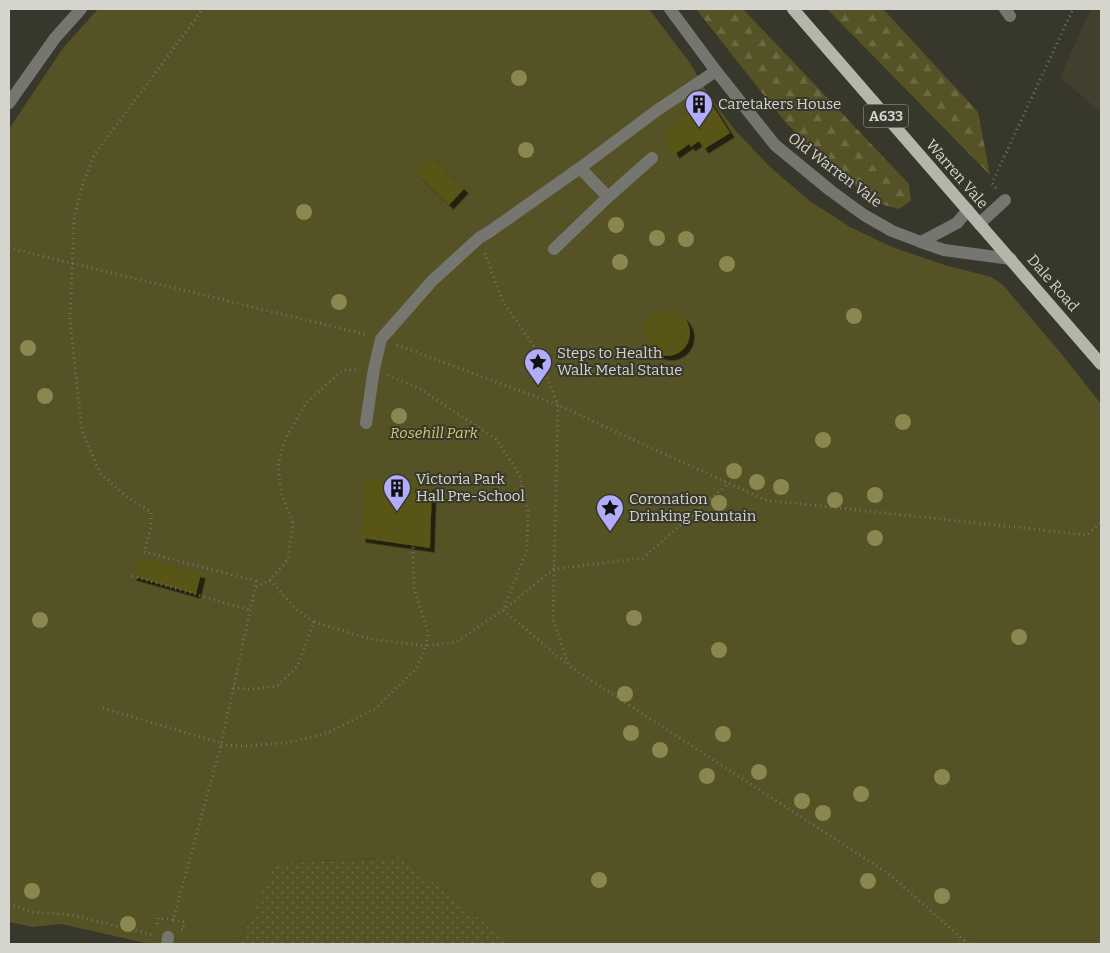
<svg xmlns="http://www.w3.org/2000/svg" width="1110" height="953" viewBox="0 0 1110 953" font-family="Bitter,serif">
	<defs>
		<pattern id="grass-dots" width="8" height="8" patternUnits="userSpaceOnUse" patternTransform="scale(1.25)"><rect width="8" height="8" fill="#555225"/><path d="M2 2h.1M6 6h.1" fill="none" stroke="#6d6a43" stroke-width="1.8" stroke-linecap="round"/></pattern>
		<pattern id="forest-firs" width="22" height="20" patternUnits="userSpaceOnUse" patternTransform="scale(1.25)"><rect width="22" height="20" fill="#555225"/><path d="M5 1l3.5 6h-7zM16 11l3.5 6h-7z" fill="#6d6a43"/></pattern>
		<filter id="shadow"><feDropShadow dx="4.5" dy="4.5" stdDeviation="0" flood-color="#0009"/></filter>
	</defs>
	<rect width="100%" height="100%" fill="#38372c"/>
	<path fill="#41402e" d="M1091,9H1101V113L1060,77Z"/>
	<path fill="url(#grass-dots)" d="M401,857L513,944H239L274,863Z"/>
	<g fill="url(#forest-firs)">
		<path d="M696,9H743L909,184L911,201L899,209L884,205L841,176L786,123Z"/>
		<path d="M827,9H883L978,112L990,175Z"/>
	</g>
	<path fill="#555225" d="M98,9H649L690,63L709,96L735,130L769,166L810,201L850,227L892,247L945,265L991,277L1003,285L1060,352L1101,404V944H513L401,857L275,863L239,944H150L61,924L32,927L9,922V129L63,48Z"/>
	<g fill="#595413" filter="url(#shadow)">
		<path d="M708,98L730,133L704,149L699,141L691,147L689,144L675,154L663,134L677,124L675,121Z"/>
		<path d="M430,156L464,189L449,205L415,172Z"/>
		<circle cx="667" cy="333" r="23"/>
		<path d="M366,479L432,486L430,548L361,538Z"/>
		<path d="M137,557L201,574L196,594L132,576Z"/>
	</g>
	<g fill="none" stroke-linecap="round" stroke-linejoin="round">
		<g stroke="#737369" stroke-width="3" stroke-dasharray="1 4" stroke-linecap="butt">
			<path d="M996,188L992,183L1073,9"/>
			<path d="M9,248L368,335"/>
			<path d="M485,253L502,300L535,348L558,405L553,620L569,666L889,874L968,944"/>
			<path d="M397,345L558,405L765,500L1087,535L1101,523"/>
			<path d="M388,375L422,390L496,439L519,474L528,511L527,550L503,610L568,665"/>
			<path d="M132,576L250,610"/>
			<path d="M270,580L295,608L314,622"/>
			<path d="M256,587L270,580L288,559L293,523L281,492L278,466L284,441L306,403L343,370H358"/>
			<path d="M233,688L255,689L277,686L297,667L314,622L370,639L426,646L428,632L414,588L413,546"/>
			<path d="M103,708L221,743"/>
			<path d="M221,745L240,746L286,743L325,734L375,709L416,669L426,646L456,642L503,610L554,569L643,558L729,483"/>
			<path d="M9,904L32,912L71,915L154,935"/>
			<path d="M173,920L184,922L183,930L181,929"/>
			<path d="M157,924L158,918L173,920L221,745L255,588L256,581L144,552L151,528V512L126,496L100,473L82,431L70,321L74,217L83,184L94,155L203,9"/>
		</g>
		<g stroke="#767670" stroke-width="12">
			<path d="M670,9L716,71L775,145L831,191L864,215L892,231L921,242L957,223L968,210"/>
			<path d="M1005,9L1010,16"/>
			<path d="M9,103L55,38L81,9"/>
			<path d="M608,197L652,158"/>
			<path d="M979,224L1005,200"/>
			<path d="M921,242L944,250L1011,259"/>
			<path d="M554,249L608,197L580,168L656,111L716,71"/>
			<path d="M366,423L374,369L381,339L432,281L479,238L489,232L580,168"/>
			<path d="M167,944L168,937"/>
		</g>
		<path stroke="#b5b5a9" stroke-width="12" d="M793,9L1101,364"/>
	</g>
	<g fill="#8b8750">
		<circle cx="519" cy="78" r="8"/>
		<circle cx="526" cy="150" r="8"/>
		<circle cx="304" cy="212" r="8"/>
		<circle cx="616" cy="225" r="8"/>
		<circle cx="657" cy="238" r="8"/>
		<circle cx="686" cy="239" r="8"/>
		<circle cx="620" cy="262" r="8"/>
		<circle cx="727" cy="264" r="8"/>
		<circle cx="339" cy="302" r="8"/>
		<circle cx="854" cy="316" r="8"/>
		<circle cx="28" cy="348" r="8"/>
		<circle cx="45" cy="396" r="8"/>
		<circle cx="399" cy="416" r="8"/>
		<circle cx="903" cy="422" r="8"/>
		<circle cx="823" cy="440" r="8"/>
		<circle cx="734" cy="471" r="8"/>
		<circle cx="757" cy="482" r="8"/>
		<circle cx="781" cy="487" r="8"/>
		<circle cx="875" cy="495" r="8"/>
		<circle cx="835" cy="500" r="8"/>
		<circle cx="719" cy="503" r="8"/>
		<circle cx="875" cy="538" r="8"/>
		<circle cx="634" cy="618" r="8"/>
		<circle cx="40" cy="620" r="8"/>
		<circle cx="1019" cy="637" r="8"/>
		<circle cx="719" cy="650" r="8"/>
		<circle cx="625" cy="694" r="8"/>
		<circle cx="631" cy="733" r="8"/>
		<circle cx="723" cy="734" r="8"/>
		<circle cx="660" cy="750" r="8"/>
		<circle cx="759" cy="772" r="8"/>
		<circle cx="707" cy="776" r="8"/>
		<circle cx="942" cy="777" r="8"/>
		<circle cx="861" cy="794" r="8"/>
		<circle cx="802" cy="801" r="8"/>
		<circle cx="823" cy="813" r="8"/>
		<circle cx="599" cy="880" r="8"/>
		<circle cx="868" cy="881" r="8"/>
		<circle cx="32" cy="891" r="8"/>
		<circle cx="942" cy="896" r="8"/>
		<circle cx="128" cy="924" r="8"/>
	</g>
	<defs>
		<g id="building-pin" transform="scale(1.4375)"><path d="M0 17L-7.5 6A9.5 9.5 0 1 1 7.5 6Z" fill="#b1adfa" stroke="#38372c"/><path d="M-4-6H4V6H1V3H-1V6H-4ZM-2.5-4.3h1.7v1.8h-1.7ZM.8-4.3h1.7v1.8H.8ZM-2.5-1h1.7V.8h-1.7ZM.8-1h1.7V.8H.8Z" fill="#111"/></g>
		<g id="sight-pin" transform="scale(1.4375)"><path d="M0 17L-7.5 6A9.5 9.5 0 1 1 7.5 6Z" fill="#b1adfa" stroke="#38372c"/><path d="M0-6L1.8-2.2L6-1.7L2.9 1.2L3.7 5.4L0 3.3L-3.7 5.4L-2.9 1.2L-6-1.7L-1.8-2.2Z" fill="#111"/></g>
	</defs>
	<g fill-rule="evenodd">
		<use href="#building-pin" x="699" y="104"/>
		<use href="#sight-pin" x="538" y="362"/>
		<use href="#building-pin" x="397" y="488"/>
		<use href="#sight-pin" x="610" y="508"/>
	</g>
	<g text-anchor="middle" stroke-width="4" stroke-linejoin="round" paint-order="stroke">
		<rect fill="#38372c" stroke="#a6a69d" stroke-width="1" x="863.5" y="104.5" width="45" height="23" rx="4"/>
		<g font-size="14" font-weight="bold" fill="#d5d5ce">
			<text x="886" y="121">A633</text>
		</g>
		<g font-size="15" fill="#d5d5ce" stroke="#38372c" text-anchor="start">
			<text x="718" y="109">Caretakers House</text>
			<text x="557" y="358">Steps to Health<tspan x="557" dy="17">Walk Metal Statue</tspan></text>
			<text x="416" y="484">Victoria Park<tspan x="416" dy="17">Hall Pre-School</tspan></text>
			<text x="629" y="504">Coronation<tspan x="629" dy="17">Drinking Fountain</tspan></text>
		</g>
		<g font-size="15" fill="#d5d5ce" stroke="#38372c">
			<text transform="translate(835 170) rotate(37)" y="5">Old Warren Vale</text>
			<text transform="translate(957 174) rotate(49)" y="5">Warren Vale</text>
			<text transform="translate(1053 283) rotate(49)" y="5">Dale Road</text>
		</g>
		<g font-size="15" font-style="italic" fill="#cfc96e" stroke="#38372c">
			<text x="434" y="438">Rosehill Park</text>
		</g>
	</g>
	<rect width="1110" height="953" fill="none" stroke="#d5d5ce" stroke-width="20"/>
</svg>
